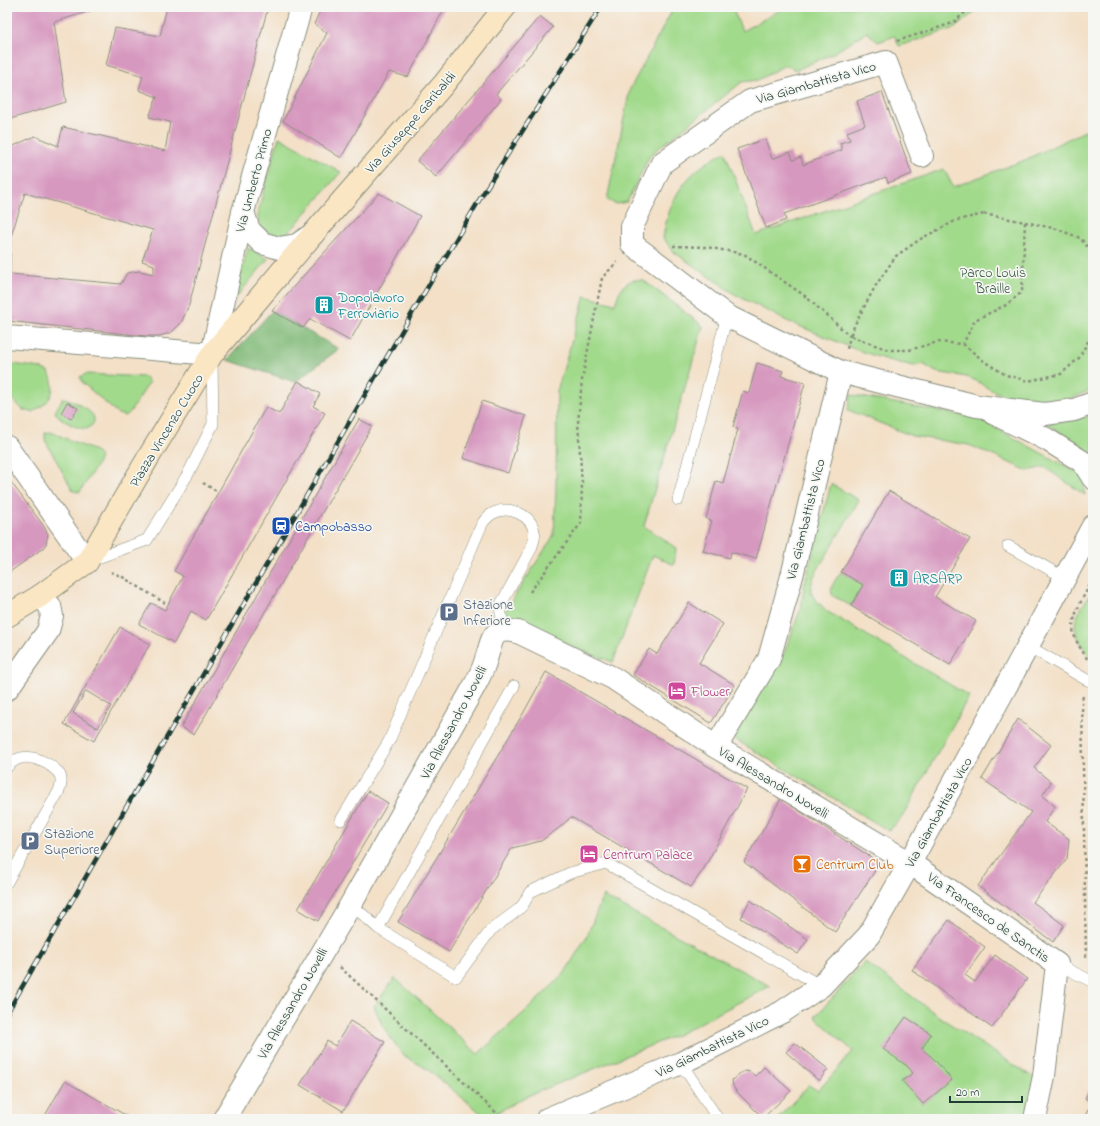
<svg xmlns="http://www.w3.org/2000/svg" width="1100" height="1126" viewBox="0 0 1100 1126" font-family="'Indie Flower',sans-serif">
	<rect width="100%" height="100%" fill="#f6f6f2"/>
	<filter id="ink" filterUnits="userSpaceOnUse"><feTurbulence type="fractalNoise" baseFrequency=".025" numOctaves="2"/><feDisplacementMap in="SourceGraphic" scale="8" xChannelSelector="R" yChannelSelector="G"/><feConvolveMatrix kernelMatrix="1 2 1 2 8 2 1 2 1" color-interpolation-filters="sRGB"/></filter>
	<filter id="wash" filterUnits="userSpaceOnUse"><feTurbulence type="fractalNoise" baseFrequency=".012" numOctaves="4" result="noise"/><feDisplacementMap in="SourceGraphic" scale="16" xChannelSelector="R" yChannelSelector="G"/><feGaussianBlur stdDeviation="0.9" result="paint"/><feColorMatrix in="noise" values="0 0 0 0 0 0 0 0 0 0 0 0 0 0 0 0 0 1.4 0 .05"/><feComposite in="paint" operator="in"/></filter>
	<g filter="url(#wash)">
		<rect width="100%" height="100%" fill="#f3e0c7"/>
		<g fill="#a2da8c" stroke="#608c60" fill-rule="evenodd">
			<path d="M674,7H732L742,31L786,7H980L955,28L899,46L895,36L878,42L867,32L832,54L796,70L785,65L758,80L742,82L650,155L627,202L616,204L607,200L630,89Z"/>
			<path d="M1093,127V389L1070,399L1042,403L1013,399L989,389L979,382L967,377L936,372L923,364L914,366L887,360L857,350L787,321L736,295L675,253L663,238C670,195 686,172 725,152L756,235L944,169L953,187L1025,160Z"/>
			<path d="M279,137L341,172L292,229L284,235H272L263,229L258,220V211Z"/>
			<path d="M248,248L268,259L233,301Z"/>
			<path d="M633,280H643L703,326L644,526L676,548L674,565L653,555L613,662L577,649L504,613L554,535L556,488L557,391L585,296L615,304C619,292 621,285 633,280Z"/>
			<path d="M7,363L40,368L49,372C58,392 50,403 32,412L23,410L7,394Z"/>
			<path d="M86,374L145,377L149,383L130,412L126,416L118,414L83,383L80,377Z"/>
			<path d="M851,395L977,418L1082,475L1085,495L1044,467L1028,471L969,445L912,436L848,410Z"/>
			<path d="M63,398C70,398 93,411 94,418C94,420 94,422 93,424L87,429C77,429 60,420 55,412Z"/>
			<path d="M1093,415V458L1086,449L1046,423L1072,420Z"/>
			<path d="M51,432L95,451L100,457L98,463L80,492L73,491L45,440V433Z"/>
			<path d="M831,484L859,500L814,576C807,596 814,598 828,612L969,696L902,817L889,831L731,737L784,653L801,608L804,586Z"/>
			<path d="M841,572L863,585L851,606L833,596C828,588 836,579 841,572Z"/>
			<path d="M1093,589V663C1088,654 1075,637 1075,626C1075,614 1087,600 1093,589Z"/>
			<path d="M603,896L770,986L679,1034L523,1098L487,1118L427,1069L403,1055L383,1027L374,1006L395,978L478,1054L528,1009L564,974L587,936Z"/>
			<path d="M865,962L944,1020L1036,1079L1026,1119H777L809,1085L818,1091L853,1051L815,1017ZM906,1017L931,1034L922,1049L952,1080L923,1104L902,1081L913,1073L907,1066L884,1049Z"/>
		</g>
		<path fill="#81ba78" stroke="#507c56" d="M272,311L339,349L295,382L227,360Z"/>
		<g id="blocks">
			<g fill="#d798bf" fill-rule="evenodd">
				<path d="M7,7H104L54,22L66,102L7,120Z"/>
				<path d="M167,7H268L189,305L181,323L171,333L159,336H145L7,321V149L35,136L58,146L63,127L165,151L170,122L149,117L157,97L139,90L143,76L106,65L115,28L160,36ZM25,193L153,230L142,261L154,265V274L139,271L127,273L121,284L10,274L11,236Z"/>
				<path d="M322,7H445L408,77L389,72L341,158L283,121L327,33L314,24Z"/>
				<path d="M540,16L553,27L496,94L501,99L436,177L417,161Z"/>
				<path d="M882,92L912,174L888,183L886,177L784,214L786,220L766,228L737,149L765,139L772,159L790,152L793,160L801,157L803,165L842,150L840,143L850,140L847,132L865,125L857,101Z"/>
				<path d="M379,193L420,216L350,341L310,319L303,328L272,311L312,266Z"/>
				<path d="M757,363L783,371L781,376L805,383L756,559L731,552L730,558L703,551L712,521L706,519L716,481L723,483L738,429L733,427L743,391L749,393Z"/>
				<path d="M298,381L320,394L313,406L325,413L206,620L191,611L174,643L139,624L151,603L165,610L183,576L174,571L266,407L279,414Z"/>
				<path d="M482,401L526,416L508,473L463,458Z"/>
				<path d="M67,402L78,408L71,419L61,413Z"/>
				<path d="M359,419L372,426L194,735L181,727Z"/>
				<path d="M7,477L43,525L48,534L46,544L43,548L7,574Z"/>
				<path d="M889,491L970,539L935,597L976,621L950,665L851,606L863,585L841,572Z"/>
				<path d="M689,603L723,624L699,663L735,685L711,723L633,675L649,649L657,654Z"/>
				<path d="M120,627L150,644L94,741L64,724ZM86,691L111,706L98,728L73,713Z"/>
				<path d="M546,672L747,789L703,870L691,887L571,817L559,828L541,841L512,848L449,952L398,922L524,712Z"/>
				<path d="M1018,719L1051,745L1034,768L1051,782L1042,796L1055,806L1045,822L1069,839L1067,859L1033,902L1064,925L1053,942L978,886L1031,812L982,779Z"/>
				<path d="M368,791L388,803L318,921L298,909Z"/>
				<path d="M781,799L880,863L835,932L744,862Z"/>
				<path d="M750,900L808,939L798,954L741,918Z"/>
				<path d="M949,920L985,947L965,975L975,982L995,955L1027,979L992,1028L912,970Z"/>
				<path d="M906,1017L931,1034L922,1049L934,1059L952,1080L923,1104L902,1081L913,1073L907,1066L883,1049Z"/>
				<path d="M350,1021L385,1042L343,1111L300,1085L327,1041L335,1046Z"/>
				<path d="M795,1043L828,1069L819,1081L786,1052Z"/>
				<path d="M764,1067L791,1091L763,1118L736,1091L733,1086L732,1080L740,1073L745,1071L750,1072L755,1076Z"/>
				<path d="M65,1081L127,1116L131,1119H43Z"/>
				<path d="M1093,1083V1119H1083L1092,1103L1085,1098Z"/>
			</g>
		</g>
	</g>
	<g filter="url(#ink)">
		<use href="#blocks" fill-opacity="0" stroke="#898e7e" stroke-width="1"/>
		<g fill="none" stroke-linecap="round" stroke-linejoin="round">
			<g stroke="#898e7e" stroke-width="12">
				<g id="service">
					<path d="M678,500L727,316"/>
					<path d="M1008,546L1065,578"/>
					<path d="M89,561L147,540L188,474L213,424L212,360"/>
					<path d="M1028,646L1087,680L1093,681"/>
					<path d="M514,686L378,928L456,977L491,930L518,910L523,905L530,892L570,873L606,863L821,986"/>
					<path d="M7,767C19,753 33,756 48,764C52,767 57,770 60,775C62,780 61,786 59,791L7,882"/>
					<path d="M341,820L389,741L482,524C486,518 490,514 496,512C510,506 531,515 534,531C536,537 533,543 531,549L500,606L503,630"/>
					<path d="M351,904L378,928"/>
					<path d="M1057,964L1093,982"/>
					<path d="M681,1063L718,1119"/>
				</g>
			</g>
			<g stroke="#898e7e" stroke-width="24">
				<g id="minor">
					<path d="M922,156L886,62L750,101L662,163L632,227V244L727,316L841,372L977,406L1045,414L1074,410L1093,403"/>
					<path d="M243,212L249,230L262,243L279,248L297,245L313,234"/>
					<path d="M7,337L212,354L243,212L301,7"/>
					<path d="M993,413L1046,439L1083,462L1093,478"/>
					<path d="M7,447L87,562"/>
					<path d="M7,689L48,631L52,616L50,606L40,596"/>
					<path d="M716,747L769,659L792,576L841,372"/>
					<path d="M224,1119L351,904L475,685C479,677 484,668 486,659C493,639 491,626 518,632L613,678L716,747L910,863L1057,964L1044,1076L1035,1119"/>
				</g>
			</g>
			<g stroke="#898e7e" stroke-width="24">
				<path id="tertiary" d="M547,1119L681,1063L782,1012L821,986L869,935L910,863L1093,526"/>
			</g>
			<g stroke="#898e7e" stroke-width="24">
				<path id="secondary" d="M7,616L40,596L87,562L151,453L212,354L313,234L443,85L505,7"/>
			</g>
			<g stroke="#898e7e" stroke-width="2.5" stroke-dasharray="3 3" stroke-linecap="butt">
				<path d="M897,41L953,23L971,7"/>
				<path d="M984,214L1025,222L1022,292L1006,305L975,320L963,344L938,342L909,350H889L850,336L856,322L876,285L896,256L922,238L957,220Z"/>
				<path d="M1025,222L1057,229L1080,238L1093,253"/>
				<path d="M673,246L706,247L744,254L805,296L850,336L847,349"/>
				<path d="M963,344L985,362L1006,375L1028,381L1061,374L1079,358L1092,334L1093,328"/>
				<path d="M203,483L218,492"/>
				<path d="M111,572L121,576L165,603"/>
				<path d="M530,592L581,523L582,483L578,423L582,380L602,278L617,262"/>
				<path d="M1087,659C1083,651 1076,643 1074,634C1069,618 1086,593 1093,579"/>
				<path d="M1083,696L1082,702L1086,959"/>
				<path d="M340,967L503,1119"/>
			</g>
			<use href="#service" stroke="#fff" stroke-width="11"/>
			<use href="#minor" stroke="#fff" stroke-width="22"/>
			<use href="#tertiary" stroke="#fff" stroke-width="22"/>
			<use href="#secondary" stroke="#fbe6c3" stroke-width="22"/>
			<g stroke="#1f3d34" stroke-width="4.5">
				<path id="rail" d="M7,1013L410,317L487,187L601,7"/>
			</g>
			<use href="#rail" stroke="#f6f6f2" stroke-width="3" stroke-dasharray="9" stroke-linecap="butt"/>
		</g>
	</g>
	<defs>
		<g id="building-square" transform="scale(1)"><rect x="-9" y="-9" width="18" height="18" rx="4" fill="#0f9aa8" stroke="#f6f6f2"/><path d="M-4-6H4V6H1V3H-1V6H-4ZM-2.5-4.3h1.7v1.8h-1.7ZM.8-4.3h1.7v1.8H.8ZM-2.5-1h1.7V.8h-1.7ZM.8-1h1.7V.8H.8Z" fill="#fff"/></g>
		<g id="station-square" transform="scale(1)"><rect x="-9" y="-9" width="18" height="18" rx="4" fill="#1a4fb4" stroke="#f6f6f2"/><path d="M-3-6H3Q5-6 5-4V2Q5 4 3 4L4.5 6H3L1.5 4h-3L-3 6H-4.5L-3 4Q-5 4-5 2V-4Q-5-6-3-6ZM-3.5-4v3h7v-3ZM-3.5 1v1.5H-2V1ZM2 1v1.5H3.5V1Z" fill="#fff"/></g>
		<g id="parking-square" transform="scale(1)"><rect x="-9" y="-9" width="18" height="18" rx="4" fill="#5c6f8a" stroke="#f6f6f2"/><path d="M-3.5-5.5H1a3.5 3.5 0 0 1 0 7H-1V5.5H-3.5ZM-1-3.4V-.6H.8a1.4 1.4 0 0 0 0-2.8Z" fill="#fff"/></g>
		<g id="hotel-square" transform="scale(1)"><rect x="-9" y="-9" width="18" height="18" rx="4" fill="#d1479c" stroke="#f6f6f2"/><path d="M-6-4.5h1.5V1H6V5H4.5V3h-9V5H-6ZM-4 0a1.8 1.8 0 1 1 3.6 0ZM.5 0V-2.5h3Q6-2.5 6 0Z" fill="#fff"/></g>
		<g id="bar-square" transform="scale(1)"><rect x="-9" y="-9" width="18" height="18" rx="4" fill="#e8710a" stroke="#f6f6f2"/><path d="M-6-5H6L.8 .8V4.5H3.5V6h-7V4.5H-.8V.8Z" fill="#fff"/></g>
	</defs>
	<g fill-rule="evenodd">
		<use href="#building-square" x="324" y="305"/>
		<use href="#station-square" x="281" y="526"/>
		<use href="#building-square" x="899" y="578"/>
		<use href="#parking-square" x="449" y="612"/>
		<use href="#hotel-square" x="677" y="691"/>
		<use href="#parking-square" x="30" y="841"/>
		<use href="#hotel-square" x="589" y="854"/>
		<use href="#bar-square" x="802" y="864"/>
	</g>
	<g text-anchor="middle" stroke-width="3.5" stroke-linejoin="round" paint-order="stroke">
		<g font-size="14" fill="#1f3d34" stroke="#f6f6f2">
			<text transform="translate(816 82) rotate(-16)" y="5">Via Giambattista Vico</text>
			<text transform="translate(410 122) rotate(-49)" y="5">Via Giuseppe Garibaldi</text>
			<text transform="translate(253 180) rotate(-75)" y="5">Via Umberto Primo</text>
			<text transform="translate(166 430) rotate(-59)" y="5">Piazza Vincenzo Cuoco</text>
			<text transform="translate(805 519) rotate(-76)" y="5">Via Giambattista Vico</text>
			<text transform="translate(453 722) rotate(-62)" y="5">Via Alessandro Novelli</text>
			<text transform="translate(774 782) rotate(31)" y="5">Via Alessandro Novelli</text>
			<text transform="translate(938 812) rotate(-61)" y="5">Via Giambattista Vico</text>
			<text transform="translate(989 917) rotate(35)" y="5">Via Francesco de Sanctis</text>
			<text transform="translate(292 1003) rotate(-60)" y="5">Via Alessandro Novelli</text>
			<text transform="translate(712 1046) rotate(-26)" y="5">Via Giambattista Vico</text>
		</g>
		<g font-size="14" fill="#395c46" stroke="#f6f6f2">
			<text x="993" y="277">Parco Louis<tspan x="993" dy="16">Braille</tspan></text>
		</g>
		<g font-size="14" fill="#0d838f" stroke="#f6f6f2" text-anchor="start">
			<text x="338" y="302">Dopolavoro<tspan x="338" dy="16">Ferroviario</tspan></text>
			<text x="913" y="583">ARSARP</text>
		</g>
		<g font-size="14" fill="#164399" stroke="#f6f6f2" text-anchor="start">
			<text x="295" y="531">Campobasso</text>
		</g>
		<g font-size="14" fill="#4e5e75" stroke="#f6f6f2" text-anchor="start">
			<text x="463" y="609">Stazione<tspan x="463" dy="16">Inferiore</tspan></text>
			<text x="44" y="838">Stazione<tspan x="44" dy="16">Superiore</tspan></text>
		</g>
		<g font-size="14" fill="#b23c85" stroke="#f6f6f2" text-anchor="start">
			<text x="691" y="696">Flower</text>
			<text x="603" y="859">Centrum Palace</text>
		</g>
		<g font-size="14" fill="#c56008" stroke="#f6f6f2" text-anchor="start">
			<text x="816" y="869">Centrum Club</text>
		</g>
	</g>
	<rect width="1100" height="1126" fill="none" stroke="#f6f6f2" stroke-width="24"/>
	<path d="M950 1096v6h72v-6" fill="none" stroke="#1f3d34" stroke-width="2"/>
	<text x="956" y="1096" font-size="12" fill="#1f3d34" stroke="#f6f6f2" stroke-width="3" paint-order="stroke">20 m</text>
</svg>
